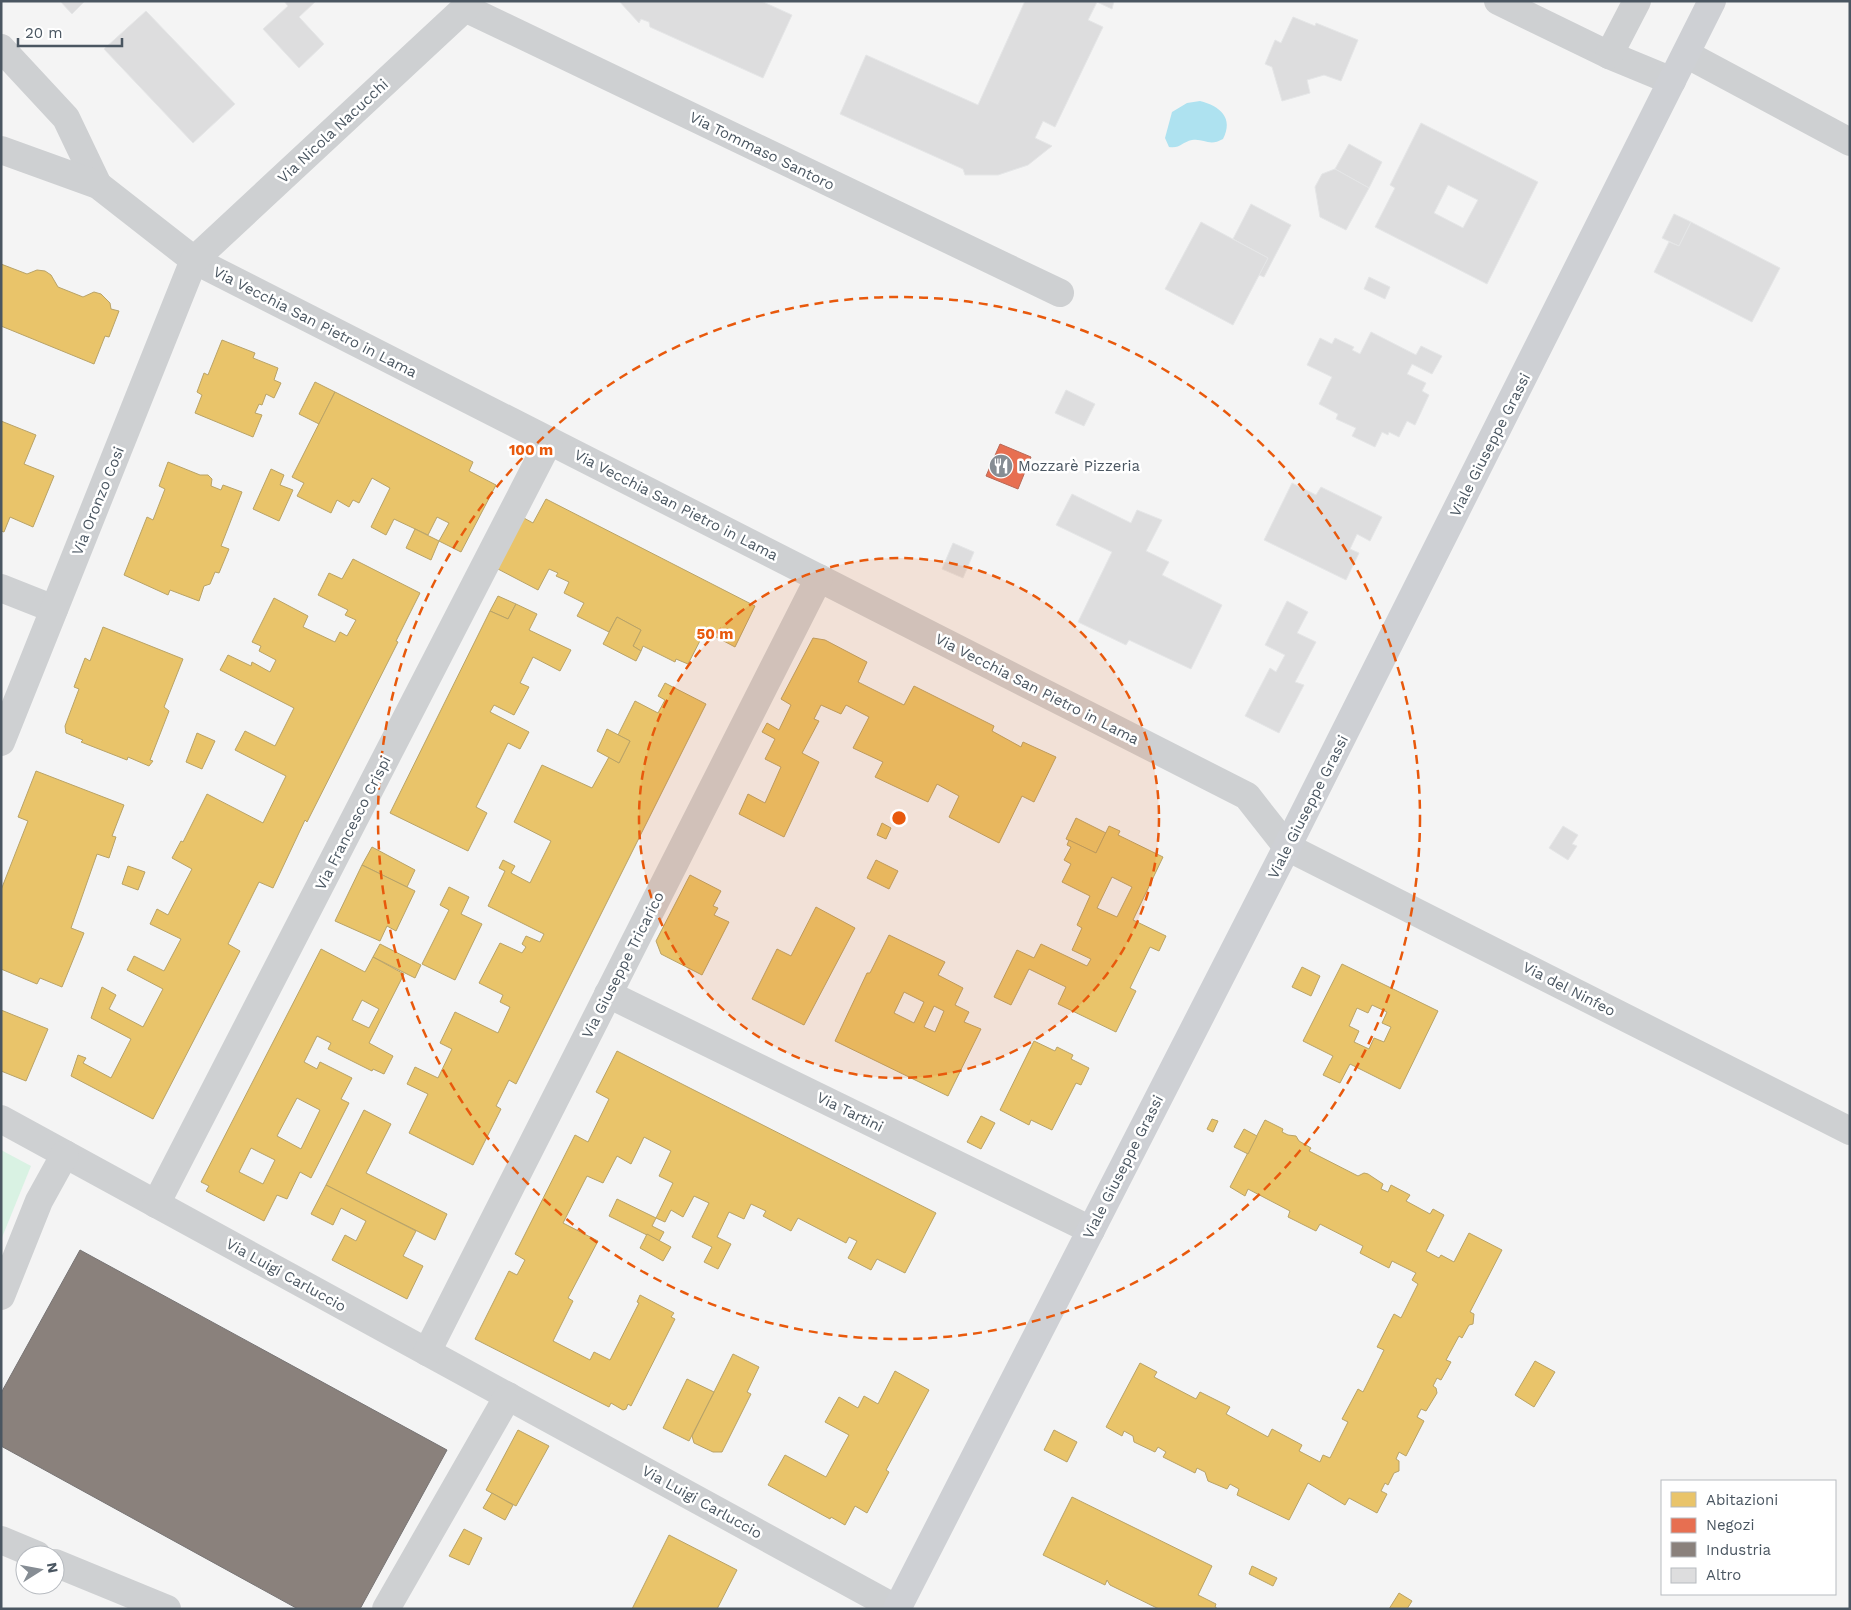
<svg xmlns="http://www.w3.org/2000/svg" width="1851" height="1610" viewBox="0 0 1851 1610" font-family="'Work Sans',sans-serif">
	<rect width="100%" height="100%" fill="#f4f4f4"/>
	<path fill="#d9f2e3" d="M1,1150L31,1166L1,1240Z"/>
	<path fill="#aee2f0" d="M1200,101C1220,106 1234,118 1223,139C1209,147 1204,138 1192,140C1182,142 1180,149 1169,147L1165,138L1172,112L1187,103Z"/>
	<g fill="#e9c46a" stroke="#b9a367" fill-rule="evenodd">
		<path d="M1,264L27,274L37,270L45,271L51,275L58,287L83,297L94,292L101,294L110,303L111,309L119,311L109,337L105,336L94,364L1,326Z"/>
		<path d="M222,340L255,353L253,358L278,368L274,380L281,383L274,398L266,394L262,405L259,404L255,413L262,415L253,437L195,413L202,395L197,392L204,373L208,375Z"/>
		<path d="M315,382L335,392L319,424L299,414Z"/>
		<path d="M335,392L473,462L469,471L496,485L461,552L439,541L449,523L437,517L428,535L394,519L386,535L371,527L390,488L372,478L359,503L353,500L349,507L337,500L331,513L297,496L304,483L292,477Z"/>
		<path d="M1,421L36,435L24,464L54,476L33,527L10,517L4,532L1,531Z"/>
		<path d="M168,462L200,475H208L212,479L211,486L221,490L223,485L242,492L221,546L229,549L219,573L215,572L210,584L204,586L199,601L170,590L168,595L124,575L147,517L153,520L165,489L159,486Z"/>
		<path d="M271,469L284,475L280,485L293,490L279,521L253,509Z"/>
		<path d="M546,499L755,606L735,647L705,631L688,664L676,659L675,662L643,646L641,651L633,646L641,630L617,617L609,632L577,616L584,603L564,593L569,582L556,576L558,573L549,569L538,590L496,568L522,517L533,523Z"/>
		<path d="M415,529L439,541L431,560L406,548Z"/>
		<path d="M353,559L420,593L396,641L398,642L307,822L305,820L273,888L259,882L228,944L240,951L153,1119L71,1076L78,1055L86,1058L83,1063L111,1078L131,1039L91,1018L102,987L116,995L109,1009L143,1027L163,989L127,970L134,956L164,971L181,939L150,924L157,909L168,915L192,869L172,858L181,841L183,842L207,794L263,823L286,776L235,750L245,731L275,746L294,708L220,670L228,655L251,666L252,662L270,672L276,660L259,651L261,646L252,642L274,598L308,616L303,627L335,642L340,632L347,636L356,620L345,615L348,610L318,595L329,573L342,579Z"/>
		<path d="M498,596L516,604L508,619L490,611Z"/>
		<path d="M516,604L537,614L529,630L571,650L560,671L533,657L520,683L529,687L514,715L494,705L490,712L529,732L520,749L508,743L476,807L487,813L468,851L390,813L490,611L508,619Z"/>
		<path d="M617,617L641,630L633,646L641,651L636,661L603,644Z"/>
		<path d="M103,627L183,659L164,707L169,711L150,760L153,761L149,766L128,757L127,760L81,742L83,740L66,733L65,726L79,689L74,687L85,658L90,661Z"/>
		<path d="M813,638L825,640L867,662L858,682L904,705L914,686L994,726L992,731L1021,747L1023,742L1056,757L1034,802L1022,796L999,843L949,817L959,796L937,784L928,802L875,777L883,762L853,748L869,717L846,705L841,714L821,705L814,719L819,721L802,753L819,762L784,837L739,814L748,794L765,803L781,767L765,759L775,739L762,732L767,723L779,730L791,705L781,699Z"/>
		<path d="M665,683L706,704L516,1084L509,1080L496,1106L501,1109L473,1165L409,1133L428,1094L407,1084L415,1067L438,1078L452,1049L440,1043L455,1012L498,1033L510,1007L500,1002L503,995L479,983L500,943L522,953L526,947L522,944L526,936L540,942L544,934L488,906L505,871L499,868L503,860L515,866L511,873L530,883L551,841L514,822L542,765L592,788L609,757L619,763L630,741L618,735L635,701L658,713L665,700L658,696Z"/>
		<path d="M607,729L630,741L619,763L597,751Z"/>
		<path d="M197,733L215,741L202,769L186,762Z"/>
		<path d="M36,771L124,805L112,836L116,837L109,858L97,854L71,928L84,933L62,987L40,978L37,984L1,969V890L28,821L18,817Z"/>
		<path d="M1076,818L1106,833L1096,853L1066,839Z"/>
		<path d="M882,823L891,828L886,839L877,835Z"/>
		<path d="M1109,826L1120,831L1118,835L1163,857L1133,920L1166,936L1159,951L1150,947L1130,988L1136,991L1116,1032L1058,1004L1066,987L1029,969L1011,1005L994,997L1017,950L1034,958L1041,944L1087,966L1091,959L1072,950L1082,928L1077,925L1090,896L1062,882L1071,864L1064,860L1071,847L1067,845L1069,840L1096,853ZM1112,877L1132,887L1117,917L1097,908Z"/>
		<path d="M372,847L415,870L407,887L362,865Z"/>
		<path d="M876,860L898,871L889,889L867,878Z"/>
		<path d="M362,865L415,891L396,931L387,926L380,941L335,921Z"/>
		<path d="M128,866L145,872L138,890L122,884Z"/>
		<path d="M690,875L721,891L713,906L718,908L714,915L729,922L702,975L661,954L656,941Z"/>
		<path d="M449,887L469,897L461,914L482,924L455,980L422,964L449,910L440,905Z"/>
		<path d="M816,907L855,928L804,1025L752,999L777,949L791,956Z"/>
		<path d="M889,935L945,962L938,975L963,988L955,1005L969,1012L964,1022L981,1029L948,1096L835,1041L867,973H870ZM904,992L924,1002L914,1023L894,1013ZM934,1006L944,1011L935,1032L924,1027Z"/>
		<path d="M380,944L421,965L415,978L373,957Z"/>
		<path d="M321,949L365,972L373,957L404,974L369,1043L393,1056L384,1074L373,1069L372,1071L328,1049L331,1043L317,1036L304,1062L317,1069L320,1062L352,1078L341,1099L349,1103L311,1178L300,1172L287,1199L277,1195L264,1221L206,1191L209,1186L201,1182ZM362,1000L379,1009L369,1028L352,1020ZM297,1098L320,1110L301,1149L277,1136ZM251,1148L275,1160L263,1184L239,1172Z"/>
		<path d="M1342,964L1438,1011L1400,1089L1350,1064L1340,1083L1323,1075L1333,1056L1303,1041ZM1372,1005L1387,1012L1382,1023L1391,1027L1384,1042L1374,1038L1369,1049L1354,1042L1359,1031L1349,1026L1357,1008L1368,1013Z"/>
		<path d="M1302,967L1320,976L1311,996L1292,987Z"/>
		<path d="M1,1010L48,1029L26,1081L1,1071Z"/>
		<path d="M1034,1041L1055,1051L1057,1047L1073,1055L1071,1059L1089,1068L1081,1085L1076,1083L1052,1130L1031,1120L1029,1125L1000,1110Z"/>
		<path d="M617,1051L936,1213L905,1273L877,1259L871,1270L848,1258L857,1241L849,1237L846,1243L798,1218L791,1231L763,1216L766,1211L751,1204L744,1219L729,1212L717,1237L731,1244L718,1269L704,1262L712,1247L692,1237L709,1203L694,1196L683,1217L671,1210L665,1222L656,1218L673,1183L659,1176L671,1151L644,1137L631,1164L617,1156L603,1183L587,1176L563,1223L598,1241L568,1298L573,1301L553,1341L590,1360L594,1352L610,1360L639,1303L637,1302L640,1295L674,1313L671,1317L675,1319L631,1406L628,1404L626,1409L623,1410L611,1403L609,1407L475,1339L509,1271L517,1275L525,1260L515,1254L575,1135L588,1142L609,1099L596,1092Z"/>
		<path d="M364,1110L391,1124L366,1173L447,1214L435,1240L326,1185Z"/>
		<path d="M981,1116L995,1123L981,1149L967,1142Z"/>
		<path d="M1212,1119L1218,1121L1213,1132L1207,1129Z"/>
		<path d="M1265,1120L1283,1129L1282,1132L1288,1135L1296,1136L1299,1141L1311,1148L1309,1151L1358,1176L1364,1173L1368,1174L1383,1184L1381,1189L1388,1192L1391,1185L1410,1195L1406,1201L1430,1214L1433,1209L1444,1215L1426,1251L1439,1258L1441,1255L1454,1262L1469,1233L1502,1250L1470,1312L1474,1314L1473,1324L1469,1325L1462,1338L1459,1336L1446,1360L1451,1362L1441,1380L1437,1378L1433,1386L1436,1388L1437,1393L1426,1411L1421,1409L1417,1417L1424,1421L1406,1456L1399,1452L1396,1459L1399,1461V1471L1394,1473L1388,1485L1385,1483L1381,1491L1387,1494L1377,1513L1349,1498L1345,1505L1308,1483L1289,1520L1237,1495L1239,1489L1230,1484L1227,1489L1208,1481L1205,1472L1197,1468L1195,1473L1163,1457L1166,1452L1158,1447L1155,1452L1134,1442L1133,1436L1124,1431L1122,1436L1106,1427L1140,1363L1157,1372L1154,1377L1196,1399L1200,1392L1230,1407L1226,1414L1268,1437L1272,1429L1302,1445L1299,1451L1320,1462L1323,1455L1330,1458L1348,1422L1342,1419L1358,1389L1363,1392L1384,1350L1377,1347L1394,1314L1401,1318L1418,1284L1412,1280L1416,1273L1392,1261L1389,1268L1360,1253L1363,1246L1320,1224L1316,1231L1288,1217L1290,1211L1248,1189L1245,1196L1230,1187Z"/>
		<path d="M1244,1129L1257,1136L1248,1154L1234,1147Z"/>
		<path d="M326,1185L416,1231L403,1256L423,1266L407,1299L332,1260L345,1235L356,1241L366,1221L341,1208L333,1225L311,1214Z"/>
		<path d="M617,1199L656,1218L652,1226L664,1232L659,1241L609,1216Z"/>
		<path d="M647,1234L671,1247L663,1261L640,1248Z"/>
		<path d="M733,1354L759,1367L747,1392L751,1394L722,1452H713L694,1443L692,1436Z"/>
		<path d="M1535,1361L1555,1372L1534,1407L1515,1395Z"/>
		<path d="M895,1371L929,1390L886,1470L889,1472L867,1513L855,1506L845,1525L831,1517L830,1519L768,1485L785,1455L826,1477L849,1435L825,1422L839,1397L858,1408L864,1396L878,1404Z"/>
		<path d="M687,1379L714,1392L689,1441L663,1428Z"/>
		<path d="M518,1430L549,1446L516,1506L486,1490Z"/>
		<path d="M1054,1430L1077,1442L1067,1462L1044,1450Z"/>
		<path d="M492,1493L513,1505L505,1520L483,1508Z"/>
		<path d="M1072,1497L1212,1566L1198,1595L1216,1604L1215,1607L1218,1609H1159L1110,1585L1107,1580L1105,1585L1043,1555Z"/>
		<path d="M464,1529L482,1538L469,1565L449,1556Z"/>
		<path d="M669,1535L737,1570L717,1609H632Z"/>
		<path d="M1252,1566L1277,1578L1273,1586L1249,1574Z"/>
		<path d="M1399,1593L1412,1601L1407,1609H1389Z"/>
	</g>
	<path fill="#e76f51" stroke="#b86856" d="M1000,444L1031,457L1018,489L986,476Z"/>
	<path fill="#8a817c" stroke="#777474" d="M80,1250L447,1450L360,1609H298L1,1446V1393Z"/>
	<g fill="#ddddde" stroke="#e5e6e7" fill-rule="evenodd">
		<path d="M60,1H85L72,14Z"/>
		<path d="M284,1H316L299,17L324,44L299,68L263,29L288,6Z"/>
		<path d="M619,1H761L792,15L763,78L650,27L649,22L641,19L639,23Z"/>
		<path d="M1025,1H1114L1112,9L1097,2L1088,20L1103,27L1055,127L1043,121L1035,138L1052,146L1028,165L998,175H965L963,169L840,114L866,55L978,105Z"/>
		<path d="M146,11L235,104L193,143L104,49Z"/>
		<path d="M1293,17L1315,26L1316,23L1358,40L1341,81L1324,75L1307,80L1310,93L1282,101L1272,67L1265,64L1275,40L1281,43Z"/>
		<path d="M1421,123L1538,182L1487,284L1375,227L1395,188L1390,185ZM1448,185L1478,200L1463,228L1434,213Z"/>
		<path d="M1349,144L1382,162L1369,188L1335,169Z"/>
		<path d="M1335,169L1369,188L1346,230L1320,217L1315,187L1322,174Z"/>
		<path d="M1251,204L1291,225L1264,277L1259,275L1268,258L1233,239Z"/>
		<path d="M1674,214L1691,222L1679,246L1662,238Z"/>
		<path d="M1201,222L1268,258L1233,325L1165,289Z"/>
		<path d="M1691,222L1780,268L1752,322L1654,272L1669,242L1679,246Z"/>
		<path d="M1369,277L1390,287L1385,299L1364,289Z"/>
		<path d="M1371,332L1416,355L1421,346L1442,356L1432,374L1412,364L1407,374L1426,383L1422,391L1429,395L1415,425L1407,421L1399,437L1389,432L1388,435L1382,432L1375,447L1352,436L1356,428L1336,419L1338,414L1319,404L1332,377L1307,365L1320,338L1332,344L1335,338L1354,347L1352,350L1360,354Z"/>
		<path d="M1066,390L1095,404L1084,426L1055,413Z"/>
		<path d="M1292,483L1316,495L1321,487L1382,517L1370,541L1357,534L1350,549L1359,553L1346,580L1264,540Z"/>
		<path d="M1072,494L1131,523L1137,510L1162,520L1146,551L1169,562L1162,575L1222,605L1191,669L1129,640L1126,645L1078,622L1112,552L1056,525Z"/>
		<path d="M953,543L974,552L963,578L942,569Z"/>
		<path d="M1287,601L1308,612L1297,633L1316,642L1295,682L1304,685L1279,733L1245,716L1270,668L1276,672L1285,655L1265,645Z"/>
		<path d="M1563,826L1578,835L1572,844L1577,846L1568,860L1549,848Z"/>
	</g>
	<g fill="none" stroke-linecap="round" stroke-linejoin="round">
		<g stroke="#ced0d2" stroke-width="28">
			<path d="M1498,1L1609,55L1672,81"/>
			<path d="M465,8L1060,293"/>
			<path d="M1,48L66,118L98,185"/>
			<path d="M1686,54L1850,142"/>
			<path d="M1609,55L1637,1"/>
			<path d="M1,150L98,185L194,260L1247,796L1287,847L1850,1131"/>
			<path d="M1,588L54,609"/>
			<path d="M1,742L194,260L465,8L470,1"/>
			<path d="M608,994L1091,1230"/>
			<path d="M1,1119L897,1609"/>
			<path d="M156,1204L549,441"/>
			<path d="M1,1296L39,1201L65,1154"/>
			<path d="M427,1352L819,578"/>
			<path d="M1,1540L37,1555"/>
			<path d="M55,1563L167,1609"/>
			<path d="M386,1609L508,1396"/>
		</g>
		<path stroke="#ced0d4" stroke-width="28" d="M897,1609L1287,847L1712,1"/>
	</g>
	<circle cx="899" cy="818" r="260" fill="#e8590c" fill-opacity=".12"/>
	<g fill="none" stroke="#e8590c" stroke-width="2.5" stroke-dasharray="9 6">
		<circle cx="899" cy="818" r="260"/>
		<circle cx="899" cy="818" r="521"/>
	</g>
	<defs>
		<g id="restaurant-disc" transform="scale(1.25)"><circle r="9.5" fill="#868d94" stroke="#fff"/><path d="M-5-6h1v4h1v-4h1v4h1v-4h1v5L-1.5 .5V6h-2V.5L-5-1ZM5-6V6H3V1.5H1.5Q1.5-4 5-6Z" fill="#fff"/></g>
	</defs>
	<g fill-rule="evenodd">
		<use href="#restaurant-disc" x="1001" y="466"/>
	</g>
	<g text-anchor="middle" stroke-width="5" stroke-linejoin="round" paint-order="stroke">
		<g font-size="15" fill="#4a5661" stroke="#fff">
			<text transform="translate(333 131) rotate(-43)" y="5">Via Nicola Nacucchi</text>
			<text transform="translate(762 151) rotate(26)" y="5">Via Tommaso Santoro</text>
			<text transform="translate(315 322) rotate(27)" y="5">Via Vecchia San Pietro in Lama</text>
			<text transform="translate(1490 445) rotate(-63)" y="5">Viale Giuseppe Grassi</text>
			<text transform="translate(98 501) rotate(-68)" y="5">Via Oronzo Cosi</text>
			<text transform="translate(676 505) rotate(27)" y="5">Via Vecchia San Pietro in Lama</text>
			<text transform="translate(1037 689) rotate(27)" y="5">Via Vecchia San Pietro in Lama</text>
			<text transform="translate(1308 807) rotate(-63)" y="5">Viale Giuseppe Grassi</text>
			<text transform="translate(353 823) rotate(-63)" y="5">Via Francesco Crispi</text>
			<text transform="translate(623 965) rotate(-63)" y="5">Via Giuseppe Tricarico</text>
			<text transform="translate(1569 989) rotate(27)" y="5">Via del Ninfeo</text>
			<text transform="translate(850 1112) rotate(26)" y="5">Via Tartini</text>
			<text transform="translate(1123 1167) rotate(-63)" y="5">Viale Giuseppe Grassi</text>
			<text transform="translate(286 1275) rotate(29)" y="5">Via Luigi Carluccio</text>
			<text transform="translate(702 1502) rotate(29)" y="5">Via Luigi Carluccio</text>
		</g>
		<g font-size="15" fill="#4a5661" stroke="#fff" text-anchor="start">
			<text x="1018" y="471">Mozzarè Pizzeria</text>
		</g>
	</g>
	<circle cx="899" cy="818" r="8" fill="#e8590c" stroke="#fff" stroke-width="2.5"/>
	<g font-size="15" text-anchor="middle" font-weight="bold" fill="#e8590c" stroke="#fff" stroke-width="5" stroke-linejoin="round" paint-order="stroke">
		<text x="531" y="455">100 m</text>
		<text x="715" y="639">50 m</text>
	</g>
	<rect width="1851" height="1610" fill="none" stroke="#4a5661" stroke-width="5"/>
	<rect x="1661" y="1480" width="175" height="115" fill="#ffffff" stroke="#b7bbc0"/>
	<rect x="1671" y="1492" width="25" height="15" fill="#e9c46a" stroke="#b7bbc0"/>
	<text x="1706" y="1505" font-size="15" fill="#4a5661">Abitazioni</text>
	<rect x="1671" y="1518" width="25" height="15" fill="#e76f51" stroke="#b7bbc0"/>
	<text x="1706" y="1530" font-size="15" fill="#4a5661">Negozi</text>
	<rect x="1671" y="1542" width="25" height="15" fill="#8a817c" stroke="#b7bbc0"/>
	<text x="1706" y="1555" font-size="15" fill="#4a5661">Industria</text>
	<rect x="1671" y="1568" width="25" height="15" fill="#ddddde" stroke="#b7bbc0"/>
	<text x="1706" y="1580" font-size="15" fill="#4a5661">Altro</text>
	<g transform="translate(40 1570) rotate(79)"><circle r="24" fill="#ffffff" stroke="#b7bbc0"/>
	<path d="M0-4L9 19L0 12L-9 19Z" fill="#868d94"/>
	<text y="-8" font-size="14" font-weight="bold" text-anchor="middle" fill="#4a5661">N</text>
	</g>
	<path d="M18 38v8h104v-8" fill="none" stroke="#4a5661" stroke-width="2.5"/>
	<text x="25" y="38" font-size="15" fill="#4a5661" stroke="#ffffff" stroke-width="4" paint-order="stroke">20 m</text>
</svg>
